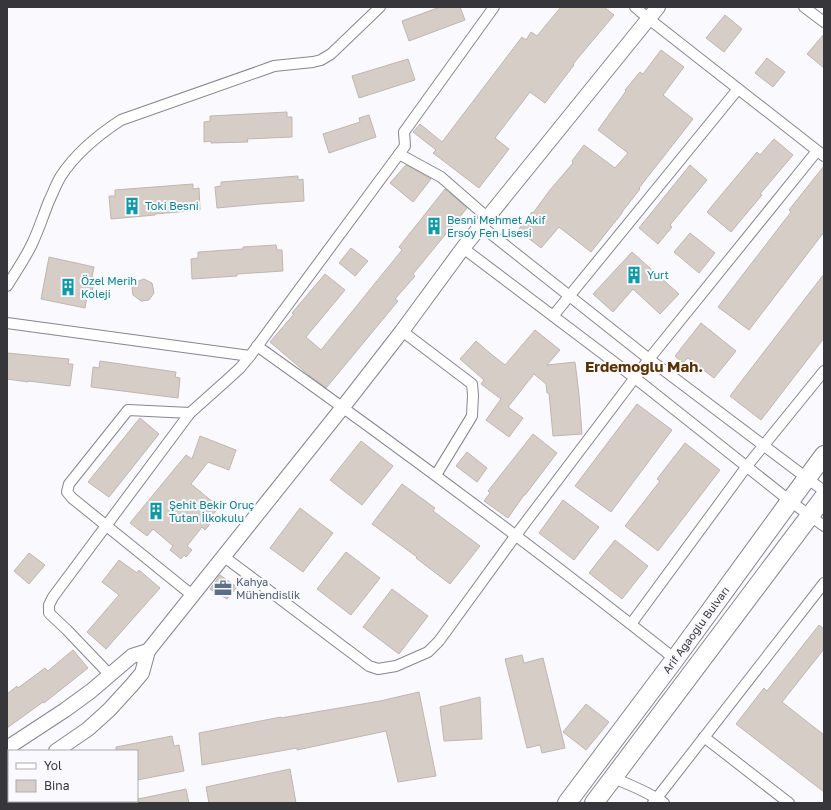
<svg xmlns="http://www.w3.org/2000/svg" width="831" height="810" viewBox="0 0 831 810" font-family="'Golos Text',sans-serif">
	<rect width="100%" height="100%" fill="#faf9fe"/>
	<g fill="#d7cdc7" stroke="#c0b6b0">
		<path d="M440,7H460L465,20L409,41L402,21Z"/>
		<path d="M561,7H604L614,15L573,64L574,65L545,103L530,92L495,138L509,149L479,188L433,153L436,150L413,132L420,124L442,142L522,37L526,40L531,32L537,36Z"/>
		<path d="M725,15L742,29L724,52L706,38Z"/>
		<path d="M824,34V68L807,54Z"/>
		<path d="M661,50L684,67L663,95L693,119L639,188L640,189L622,212V213L591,252L559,227L541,248L518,230L532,212L533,213L550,190L573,163L572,161L584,145L615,168L628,153L598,130L626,91L625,90L640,72L643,74Z"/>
		<path d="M767,58L785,72L773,87L755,73Z"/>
		<path d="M408,59L415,80L359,98L352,76Z"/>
		<path d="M287,112V117H292V137L247,139L248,142L211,143V141L204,142V122L210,121V116Z"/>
		<path d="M369,115L376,137L329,153L323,134L360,122L359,118Z"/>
		<path d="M774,139L793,155L760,194L762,195L731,232L707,212L757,152L760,155Z"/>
		<path d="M406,165L431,179L413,202L390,183Z"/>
		<path d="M690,165L707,180L670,225L672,227L658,244L639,228Z"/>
		<path d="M824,166V232L749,330L718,307L791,212L789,210Z"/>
		<path d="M298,176V180L303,179L304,201L260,204L217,208L215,187L221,186V182Z"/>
		<path d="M193,184V189L199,188L200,210L155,214V215L111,219L109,196H115V190Z"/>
		<path d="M445,189L467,208L413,274L415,276L395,299L398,301L326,388L310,376L270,342L294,314L292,313L325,274L345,290L306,337L321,350L402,250L399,247Z"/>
		<path d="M690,233L715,253L699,273L674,252Z"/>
		<path d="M276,245L277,250H282L283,271L237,274V276L192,279L191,259L198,258V252L243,249V247Z"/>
		<path d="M351,248L368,261L355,276L339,263Z"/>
		<path d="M632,252L679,294L660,314L633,289L613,312L593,294Z"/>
		<path d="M49,257L94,267L91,282H94L92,293L88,292L85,308L41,299Z"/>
		<path d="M824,274V338L761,420L730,396Z"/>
		<path d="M144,279L152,283L154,293L149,300L141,301L133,295L132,288L136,282Z"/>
		<path d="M701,323L736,351L714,378L688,358L683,363L675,356Z"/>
		<path d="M535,330L560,350L547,365L575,362L579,394L582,434L553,436L549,393H547L546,384L534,374L508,407L523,418L509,437L486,420L501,399L481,384L484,380L460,359L476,341L491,354L505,365Z"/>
		<path d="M7,353L69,359L68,364H73L70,386L28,381V382L7,379Z"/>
		<path d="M100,361L176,372L175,377L180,378L178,398L91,387L93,367L99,368Z"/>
		<path d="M637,404L672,430L611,512L575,486Z"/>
		<path d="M140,418L159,434L109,497L88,482Z"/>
		<path d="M533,434L557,453L525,495H524L508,518L484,501L490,493L488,491Z"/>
		<path d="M200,436L236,450L229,470L208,462L191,484L219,507L212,516L215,518L205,530L202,527L187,546L192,550L186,557L184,555L181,559L170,550L173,546L153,529L147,536L130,523L186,455L192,459Z"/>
		<path d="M361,441L393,466L362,505L330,480Z"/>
		<path d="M685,443L720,470L658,551L625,526L660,481L657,479Z"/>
		<path d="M467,452L487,468L477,482L456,466Z"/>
		<path d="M402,484L435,508L433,511L480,546L450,584L416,558L417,557L372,524Z"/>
		<path d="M563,500L599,527L574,560L539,533Z"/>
		<path d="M300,508L333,533L303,572L270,548Z"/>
		<path d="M615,540L648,566L622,599L589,573Z"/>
		<path d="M346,552L380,578L351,615L317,589Z"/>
		<path d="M29,553L45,565L29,584L14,571Z"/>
		<path d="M119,560L137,573L139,570L160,588L106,649L87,632L119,595L102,582Z"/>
		<path d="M220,575L237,587L227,599L210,589Z"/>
		<path d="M392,589L428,616L399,654L363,627Z"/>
		<path d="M819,625L824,629V649L782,702L824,735V792L736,724L764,688L767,691Z"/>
		<path d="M73,650L88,668L44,703L43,702L7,728V694L17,686L18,688L45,668L48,671Z"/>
		<path d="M522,655L524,663L543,658L565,748L542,753L540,745L527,748L505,659Z"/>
		<path d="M419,692L436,776L398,782L386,731L297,750V748L202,765L199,733L281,717V718L380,701Z"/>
		<path d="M480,697L482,739L444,741L440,707Z"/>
		<path d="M586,704L609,722L586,750L563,732Z"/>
		<path d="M172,736L174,746L179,745L184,771L137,780V751H116V747Z"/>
		<path d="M290,769L296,803H209L206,787Z"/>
		<path d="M186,789L189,803H139L138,799Z"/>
	</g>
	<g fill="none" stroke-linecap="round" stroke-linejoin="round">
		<g stroke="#87868f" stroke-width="12">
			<g id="street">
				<path d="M635,7L649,19L824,156"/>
				<path d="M804,7L824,22"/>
				<path d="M399,154L441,177L488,218"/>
				<path d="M481,226L649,359L824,491"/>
				<path d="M463,248L635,378L790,501L824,526"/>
				<path d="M7,286C15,273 24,260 31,246C38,232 43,216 49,201C53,193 56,184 61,176C76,153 98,135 121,120L263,70L274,66L313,62L321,60L331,54L380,7"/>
				<path d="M553,316L738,89"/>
				<path d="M7,323L250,356"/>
				<path d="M402,331L472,384L473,395L472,416L436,475"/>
				<path d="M257,346C399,447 539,551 675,659"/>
				<path d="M190,413L128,410L69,484L67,492L72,498L192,595"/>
				<path d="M223,556L369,666L378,669L396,666L428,652L439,641L516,535L649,359L817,151"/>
				<path d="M631,624L747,466L824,371"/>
				<path d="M110,675L67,630L49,613V605L53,597L190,413L227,380L240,368L250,356L405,146L404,132L494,7"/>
				<path d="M704,737L789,803"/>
				<path d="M613,778C631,785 648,792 664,803"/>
				<path d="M7,786L9,788"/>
				<path d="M25,801L27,803"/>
				<path d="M653,803L824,583"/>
			</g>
		</g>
		<g stroke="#87868f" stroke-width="16">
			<g id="secondary">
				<path d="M148,651L343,407L402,331L463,248L658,7"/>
				<path d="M7,748L65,710L91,691L132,656L148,651L142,673L131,686L109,710L88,729L56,751"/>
				<path d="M7,779L9,778"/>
			</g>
		</g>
		<g stroke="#87868f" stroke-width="20">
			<g id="highway">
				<path d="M567,803L675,659L790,501L824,455"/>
				<path d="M594,803L824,497"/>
			</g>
		</g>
		<use href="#street" stroke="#fff" stroke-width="10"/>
		<use href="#secondary" stroke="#fff" stroke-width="14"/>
		<use href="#highway" stroke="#fff" stroke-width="18"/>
	</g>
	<defs>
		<g id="building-bare" transform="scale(1.38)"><path d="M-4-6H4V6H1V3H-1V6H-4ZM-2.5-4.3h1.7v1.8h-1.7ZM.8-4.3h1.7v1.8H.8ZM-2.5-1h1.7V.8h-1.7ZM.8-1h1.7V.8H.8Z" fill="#0f9aa8" stroke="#faf9fe" stroke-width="2.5" paint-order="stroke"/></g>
		<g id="office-bare" transform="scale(1.38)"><path d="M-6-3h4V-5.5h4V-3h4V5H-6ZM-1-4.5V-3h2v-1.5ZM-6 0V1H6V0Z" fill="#5c6f8a" stroke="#faf9fe" stroke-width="2.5" paint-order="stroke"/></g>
	</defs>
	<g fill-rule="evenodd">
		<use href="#building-bare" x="132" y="206"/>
		<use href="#building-bare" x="434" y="226"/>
		<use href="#building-bare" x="634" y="275"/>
		<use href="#building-bare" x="68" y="287"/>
		<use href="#building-bare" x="156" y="511"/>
		<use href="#office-bare" x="223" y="588"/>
	</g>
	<g text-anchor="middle" stroke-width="4" stroke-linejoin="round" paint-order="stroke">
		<g font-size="11" fill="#0d838f" stroke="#faf9fe" text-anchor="start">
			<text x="145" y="210">Toki Besni</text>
			<text x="447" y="224">Besni Mehmet Akif<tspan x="447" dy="13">Ersoy Fen Lisesi</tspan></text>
			<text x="647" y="279">Yurt</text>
			<text x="81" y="285">Özel Merih<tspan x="81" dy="13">Koleji</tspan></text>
			<text x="169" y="509">Şehit Bekir Oruç<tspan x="169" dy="13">Tutan İlkokulu</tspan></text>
		</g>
		<g font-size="11" fill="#4e5e75" stroke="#faf9fe" text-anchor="start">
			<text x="236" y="586">Kahya<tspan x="236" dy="13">Mühendislik</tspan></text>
		</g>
		<g font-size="11" fill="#37363a" stroke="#faf9fe">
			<text transform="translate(696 630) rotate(-54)" y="4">Arif Ağaoğlu Bulvarı</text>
		</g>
		<g font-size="15" font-weight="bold" fill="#583200" stroke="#faf9fe">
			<text x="644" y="372">Erdemoğlu Mah.</text>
		</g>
	</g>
	<rect width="831" height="810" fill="none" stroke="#37363a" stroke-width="16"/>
	<rect x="8" y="750" width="130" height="52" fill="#faf9fe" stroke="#acabb0"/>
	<rect x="16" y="763" width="20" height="6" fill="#ffffff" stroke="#acabb0"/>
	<text x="44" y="770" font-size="12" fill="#37363a">Yol</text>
	<rect x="16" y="780" width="20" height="12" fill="#d7cdc7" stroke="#acabb0"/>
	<text x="44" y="790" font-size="12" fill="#37363a">Bina</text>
</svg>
